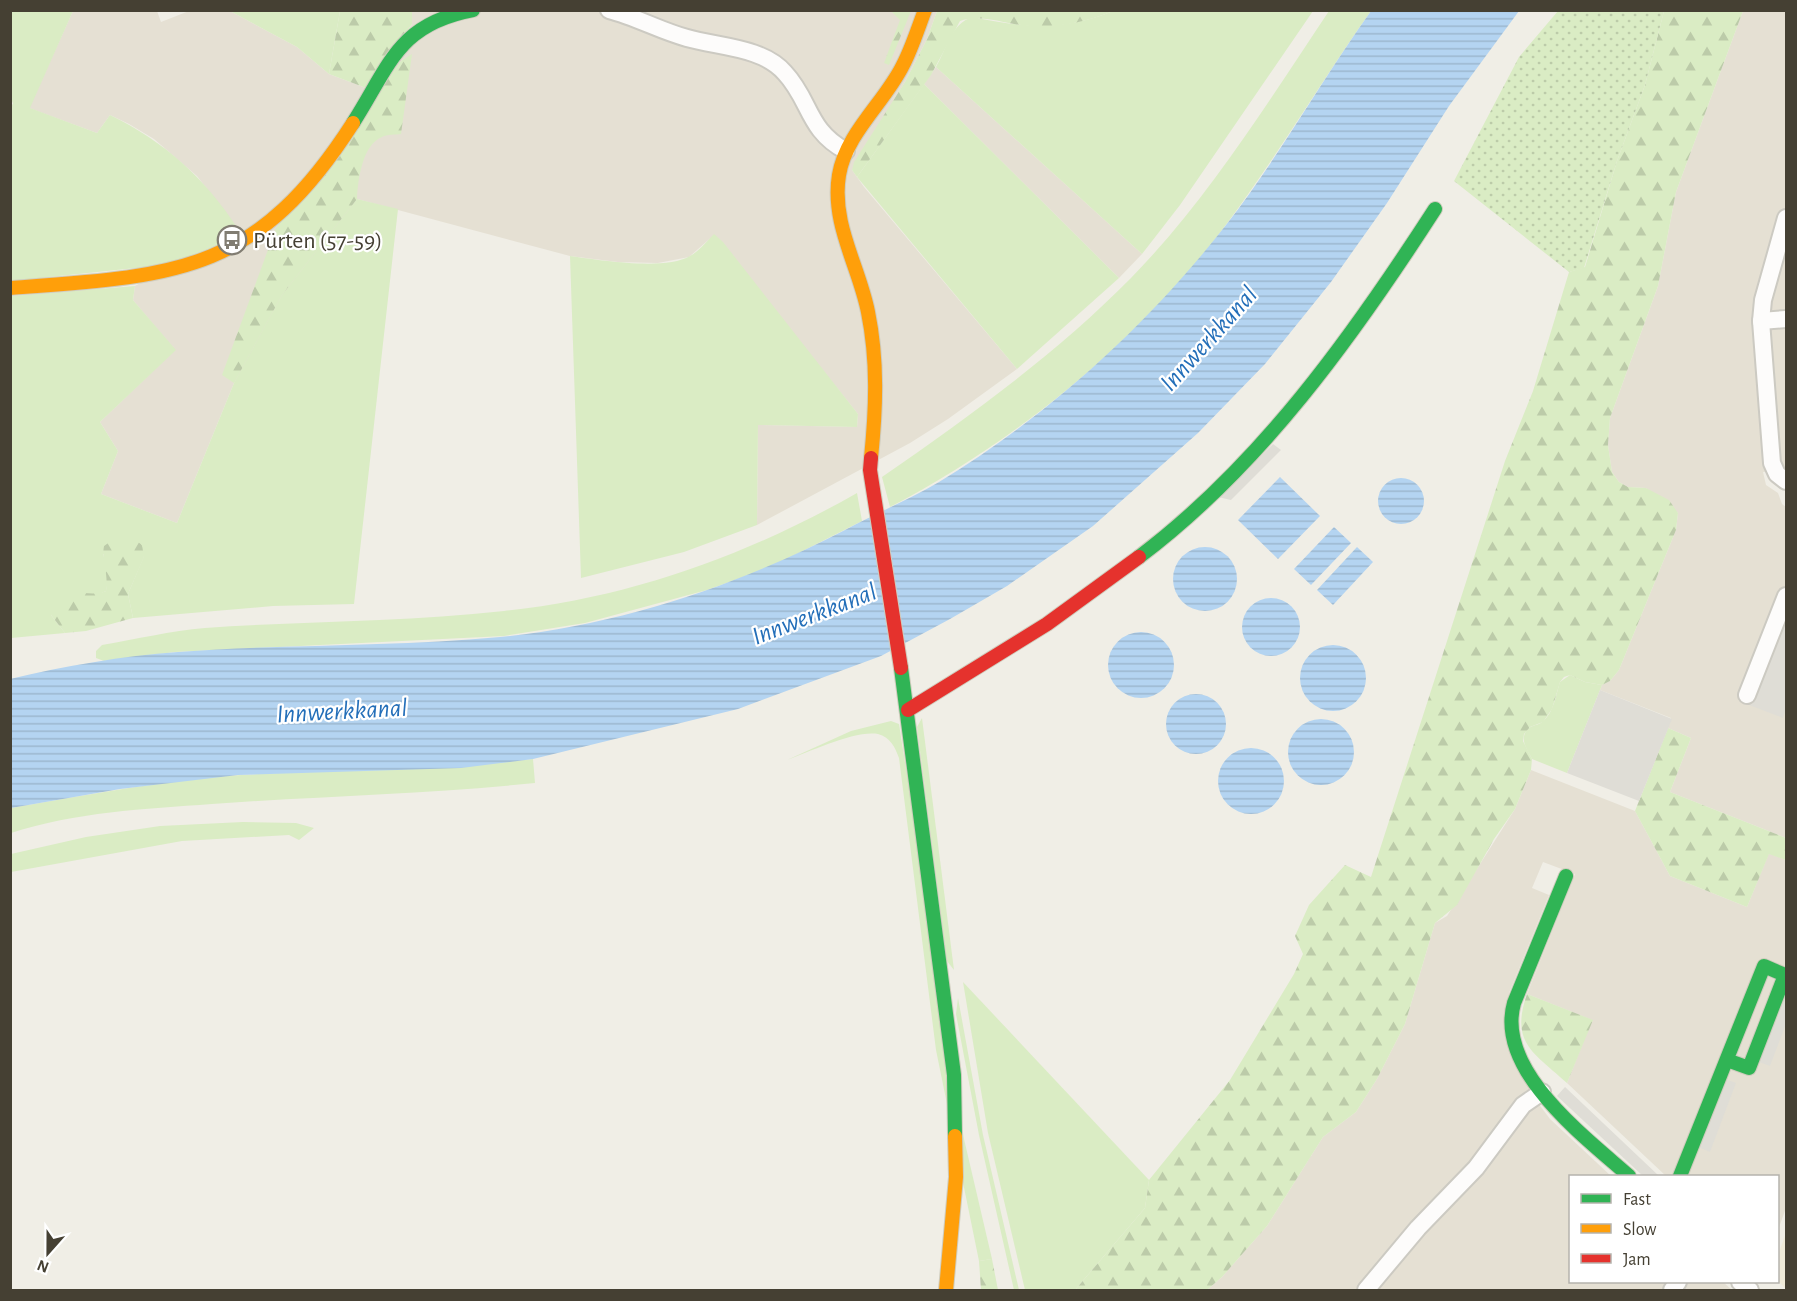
<svg xmlns="http://www.w3.org/2000/svg" width="1797" height="1301" viewBox="0 0 1797 1301" font-family="'Alegreya Sans',sans-serif">
	<defs>
		<pattern id="forest-firs" width="22" height="20" patternUnits="userSpaceOnUse" patternTransform="scale(1.5)"><rect width="22" height="20" fill="#daecc4"/><path d="M5 1l3.5 6h-7zM16 11l3.5 6h-7z" fill="#bccba9"/></pattern>
		<pattern id="garden-dots" width="8" height="8" patternUnits="userSpaceOnUse" patternTransform="scale(1.5)"><rect width="8" height="8" fill="#daecc4"/><path d="M2 2h.1M6 6h.1" fill="none" stroke="#bccba9" stroke-width="1.8" stroke-linecap="round"/></pattern>
		<pattern id="water-rules" width="6" height="5" patternUnits="userSpaceOnUse" patternTransform="scale(1.5)"><rect width="6" height="5" fill="#b4d4f1"/><path d="M0 2.5h6" fill="none" stroke="#9cb7cf"/></pattern>
	</defs>
	<rect width="100%" height="100%" fill="#f0eee6"/>
	<g fill="#e5e0d3">
		<path d="M73,11H157L161,22L189,11H230L297,47L329,74L366,88L412,24V11H937L927,39L905,82L852,170L864,187L1017,369L948,419L910,443L757,525L758,425L857,427L858,414L714,235L689,257L658,263L618,262L570,256L357,199L234,383L177,523L101,494L118,451L100,422L175,350L133,300L135,286L238,229L197,176L154,139L129,124L110,115L97,133L29,108Z"/>
		<path d="M1743,11H1786V470L1763,472L1766,485L1778,493L1782,504L1786,507V838L1670,792L1691,738L1668,728L1671,718L1600,690L1602,685L1610,681L1619,670L1676,530L1678,513L1646,488L1628,487L1619,482L1612,472L1608,445L1610,418L1658,286L1676,192Z"/>
		<path d="M936,67L1142,254L1119,278L924,84Z"/>
		<path d="M1531,770L1635,811L1670,876L1747,907L1769,853L1786,860V1208L1778,1230V1176H1666L1567,1083L1592,1020L1527,994L1575,874L1543,862L1532,888L1549,895L1509,993L1538,1103L1550,1119L1611,1176H1570V1282H1723L1732,1290H1207L1222,1277L1267,1226L1323,1137L1356,1112L1377,1079L1405,1024L1435,923L1447,916L1515,809Z"/>
	</g>
	<path fill="#efead8" d="M1786,1233V1289L1778,1281V1255Z"/>
	<g fill="#daecc4">
		<path d="M11,11H73L30,108L97,133L110,115C164,141 206,179 238,229L237,236L174,264L11,281L10,106L13,104L11,98Z"/>
		<path d="M230,11H340L329,74L297,47Z"/>
		<path d="M1113,11H1313L1180,205L1142,254L936,67C947,48 951,23 973,17C1024,28 1064,31 1113,11Z"/>
		<path d="M1329,11H1371C1322,80 1279,153 1228,222C1144,337 1016,442 890,507L882,477C970,416 1056,354 1131,278C1208,199 1268,102 1329,11Z"/>
		<path d="M924,84L1119,278L1017,369L857,177Z"/>
		<path d="M357,199L398,209L354,604L273,606L133,618L128,594L144,556L103,554L109,575L106,591L51,615L65,633L11,638V296L135,286L133,300L176,350L100,422L118,451L101,494L177,523L234,383L282,295Z"/>
		<path d="M714,234L723,242L858,414L857,427L758,425L757,525L684,552L581,578L570,256C599,260 665,271 690,256C699,251 707,241 714,234Z"/>
		<path d="M857,493L862,521L771,567L707,590L585,623L504,636L175,652L104,661L96,658V651L102,645C136,639 171,631 205,628C305,621 405,622 504,611C630,598 748,555 857,493Z"/>
		<path d="M1570,675L1585,682L1602,685L1567,773L1532,759C1527,749 1518,738 1529,728C1533,725 1539,725 1542,722C1554,713 1556,694 1560,682Z"/>
		<path d="M922,718L954,970L947,961L917,727Z"/>
		<path d="M891,721L899,724L964,1139L992,1259L979,1261L936,1050L899,758C895,747 890,737 878,734C855,730 809,752 787,760L851,731Z"/>
		<path d="M533,759L535,783C428,794 320,796 212,804C144,809 76,812 11,833V808C87,795 164,780 241,775C338,769 436,771 533,759Z"/>
		<path d="M243,822L296,823L314,828L299,840L289,835L182,841L11,872V854L86,837L160,826Z"/>
		<path d="M963,982L1149,1180L1145,1208L1075,1290H1025L988,1133Z"/>
		<path d="M958,998L983,1135L1019,1290H1014L979,1135L956,1014Z"/>
	</g>
	<g fill="url(#forest-firs)">
		<path d="M340,11H412V24L366,88L329,74Z"/>
		<path d="M891,11H911L889,65L884,63L900,20Z"/>
		<path d="M937,11H1113C1086,22 1059,28 1030,26C1007,25 981,13 960,21L931,75L857,177L852,170L854,162L905,82L927,39Z"/>
		<path d="M1664,11H1743L1676,192L1658,286L1610,418L1608,445L1612,472L1619,482L1628,487L1646,488L1669,500L1678,513L1676,530L1619,670L1610,681L1602,685L1585,682L1570,675L1564,677L1560,682L1552,709L1543,722L1530,727L1524,734L1523,741L1532,759L1531,770L1515,809L1494,839L1457,905L1435,923L1405,1024L1377,1079L1356,1112L1323,1137L1267,1226L1222,1277L1207,1290H1075L1145,1208L1149,1180L1230,1080L1294,974L1303,954L1295,936L1309,905L1345,865L1371,877L1505,461L1533,391L1569,272L1585,267L1617,161L1645,85Z"/>
		<path d="M412,54L401,134C396,135 387,134 382,137C362,145 358,180 357,199L282,295L234,383L222,375L276,228L401,61Z"/>
		<path d="M125,538L134,539L142,545L144,557L128,594L133,618L86,631L65,633L51,615C65,578 84,600 106,591C109,572 101,562 104,546L114,539Z"/>
		<path d="M1668,728L1691,738L1670,792L1786,838V860L1769,854L1747,907L1670,876L1635,811Z"/>
		<path d="M1527,994L1593,1020L1567,1083C1533,1052 1510,1043 1527,994Z"/>
		<path d="M992,1259L998,1290H981L979,1261Z"/>
	</g>
	<path fill="url(#garden-dots)" d="M1558,11H1664L1645,85L1617,161L1584,268L1569,272L1454,181L1519,57Z"/>
	<g fill="#dfddd6">
		<path d="M1273,444L1281,450L1231,500L1218,497Z"/>
		<path d="M1782,622L1786,624V709L1783,718L1749,705Z"/>
		<path d="M1600,690L1672,719L1639,801L1567,773Z"/>
		<path d="M1786,992V1024L1770,1066L1759,1062Z"/>
		<path d="M1725,1079L1736,1083L1710,1152L1698,1147Z"/>
		<path d="M1565,1087L1659,1176H1643L1557,1096Z"/>
	</g>
	<g fill="url(#water-rules)">
		<path d="M1371,11H1519L1449,106L1387,203L1331,282L1265,364L1198,433L1093,526L1007,586L950,619L881,656L738,709L533,759L461,768L238,775L120,789L11,808L10,679C65,666 122,656 178,652C285,644 393,647 500,637C621,625 739,585 845,530C876,513 909,500 939,482C1048,416 1148,325 1226,225C1279,157 1321,81 1371,11Z"/>
		<path d="M1280,477L1320,516L1278,559L1238,520Z"/>
		<circle cx="1401" cy="501" r="23"/>
		<path d="M1334,527L1351,543L1311,585L1294,569Z"/>
		<circle cx="1205" cy="579" r="32"/>
		<path d="M1357,547L1373,562L1333,605L1317,590Z"/>
		<circle cx="1271" cy="627" r="29"/>
		<circle cx="1141" cy="665" r="33"/>
		<circle cx="1333" cy="678" r="33"/>
		<circle cx="1196" cy="724" r="30"/>
		<circle cx="1321" cy="752" r="33"/>
		<circle cx="1251" cy="781" r="33"/>
	</g>
	<g fill="none" stroke-linecap="round" stroke-linejoin="round">
		<g stroke="#cccac2" stroke-width="20">
			<g id="street">
				<path d="M609,10C636,17 661,31 687,38C718,47 763,47 785,73C811,101 807,130 846,151"/>
				<path d="M1786,218L1763,300L1761,321L1772,463L1777,474L1786,481"/>
				<path d="M1761,321L1786,319"/>
				<path d="M1747,695L1786,596"/>
				<path d="M1740,1282L1750,1290"/>
				<path d="M1366,1290L1418,1228L1476,1168L1523,1105L1542,1092"/>
				<path d="M1672,1290L1678,1282"/>
			</g>
		</g>
		<g stroke="#cfccbd" stroke-width="16">
			<g id="fast">
				<path d="M353,123C390,65 398,24 473,10"/>
				<path d="M1139,557C1261,465 1353,336 1435,209"/>
				<path d="M901,668L954,1075L955,1136"/>
				<path d="M1566,876L1514,1003C1495,1070 1585,1137 1629,1176"/>
				<path d="M1680,1176L1764,966L1785,975L1749,1068L1727,1060"/>
			</g>
		</g>
		<g stroke="#cfccbd" stroke-width="16">
			<g id="slow">
				<path d="M10,288C177,276 256,274 353,123"/>
				<path d="M871,458C876,409 878,361 868,312C859,266 831,224 839,175C846,133 885,102 903,65C912,48 918,28 925,10"/>
				<path d="M946,1290L956,1177L955,1136"/>
			</g>
		</g>
		<g stroke="#cfccbd" stroke-width="16">
			<g id="jam">
				<path d="M871,458L870,470L901,668"/>
				<path d="M908,710L1047,624L1139,557"/>
			</g>
		</g>
		<use href="#street" stroke="#fdfcfb" stroke-width="16"/>
		<use href="#fast" stroke="#30b455" stroke-width="14"/>
		<use href="#slow" stroke="#ff9f0a" stroke-width="14"/>
		<use href="#jam" stroke="#e5322d" stroke-width="14"/>
	</g>
	<defs>
		<g id="bus-ring" transform="scale(1.5)"><circle r="9.5" fill="#fff" stroke="#817d72" stroke-width="1.5"/><path d="M-5-6H5V4H4V6H2V4H-2V6H-4V4H-5ZM-3.5-4V0h7V-4ZM-3.5 1.2v1.5H-2V1.2ZM2 1.2v1.5H3.5V1.2Z" fill="#817d72"/></g>
	</defs>
	<g fill-rule="evenodd">
		<use href="#bus-ring" x="232" y="240"/>
	</g>
	<g text-anchor="middle" stroke-width="4.5" stroke-linejoin="round" paint-order="stroke">
		<g font-size="24" fill="#454033" stroke="#fff" text-anchor="start">
			<text x="253" y="248">Pürten (57-59)</text>
		</g>
		<g font-size="26" font-style="italic" fill="#246fb9" stroke="#fff">
			<text transform="translate(1208 338) rotate(-48)" y="9">Innwerkkanal</text>
			<text transform="translate(814 613) rotate(-21)" y="9">Innwerkkanal</text>
			<text transform="translate(342 710) rotate(-3)" y="9">Innwerkkanal</text>
		</g>
	</g>
	<rect width="1797" height="1301" fill="none" stroke="#454033" stroke-width="24"/>
	<rect x="1569" y="1175" width="210" height="108" fill="#ffffff" stroke="#b5b3ad" stroke-width="1.5"/>
	<rect x="1581" y="1194" width="30" height="9" fill="#30b455" stroke="#b5b3ad" stroke-width="1.5"/>
	<text x="1623" y="1205" font-size="18" fill="#454033">Fast</text>
	<rect x="1581" y="1224" width="30" height="9" fill="#ff9f0a" stroke="#b5b3ad" stroke-width="1.5"/>
	<text x="1623" y="1235" font-size="18" fill="#454033">Slow</text>
	<rect x="1581" y="1254" width="30" height="9" fill="#e5322d" stroke="#b5b3ad" stroke-width="1.5"/>
	<text x="1623" y="1265" font-size="18" fill="#454033">Jam</text>
	<g transform="translate(48 1253) rotate(201)" stroke="#ffffff" stroke-width="4.5" paint-order="stroke">
	<path d="M0-4.5L10 22L0 15L-10 22Z" fill="#454033"/>
	<text y="-9" font-size="16" font-weight="bold" text-anchor="middle" fill="#454033">N</text>
	</g>
</svg>
